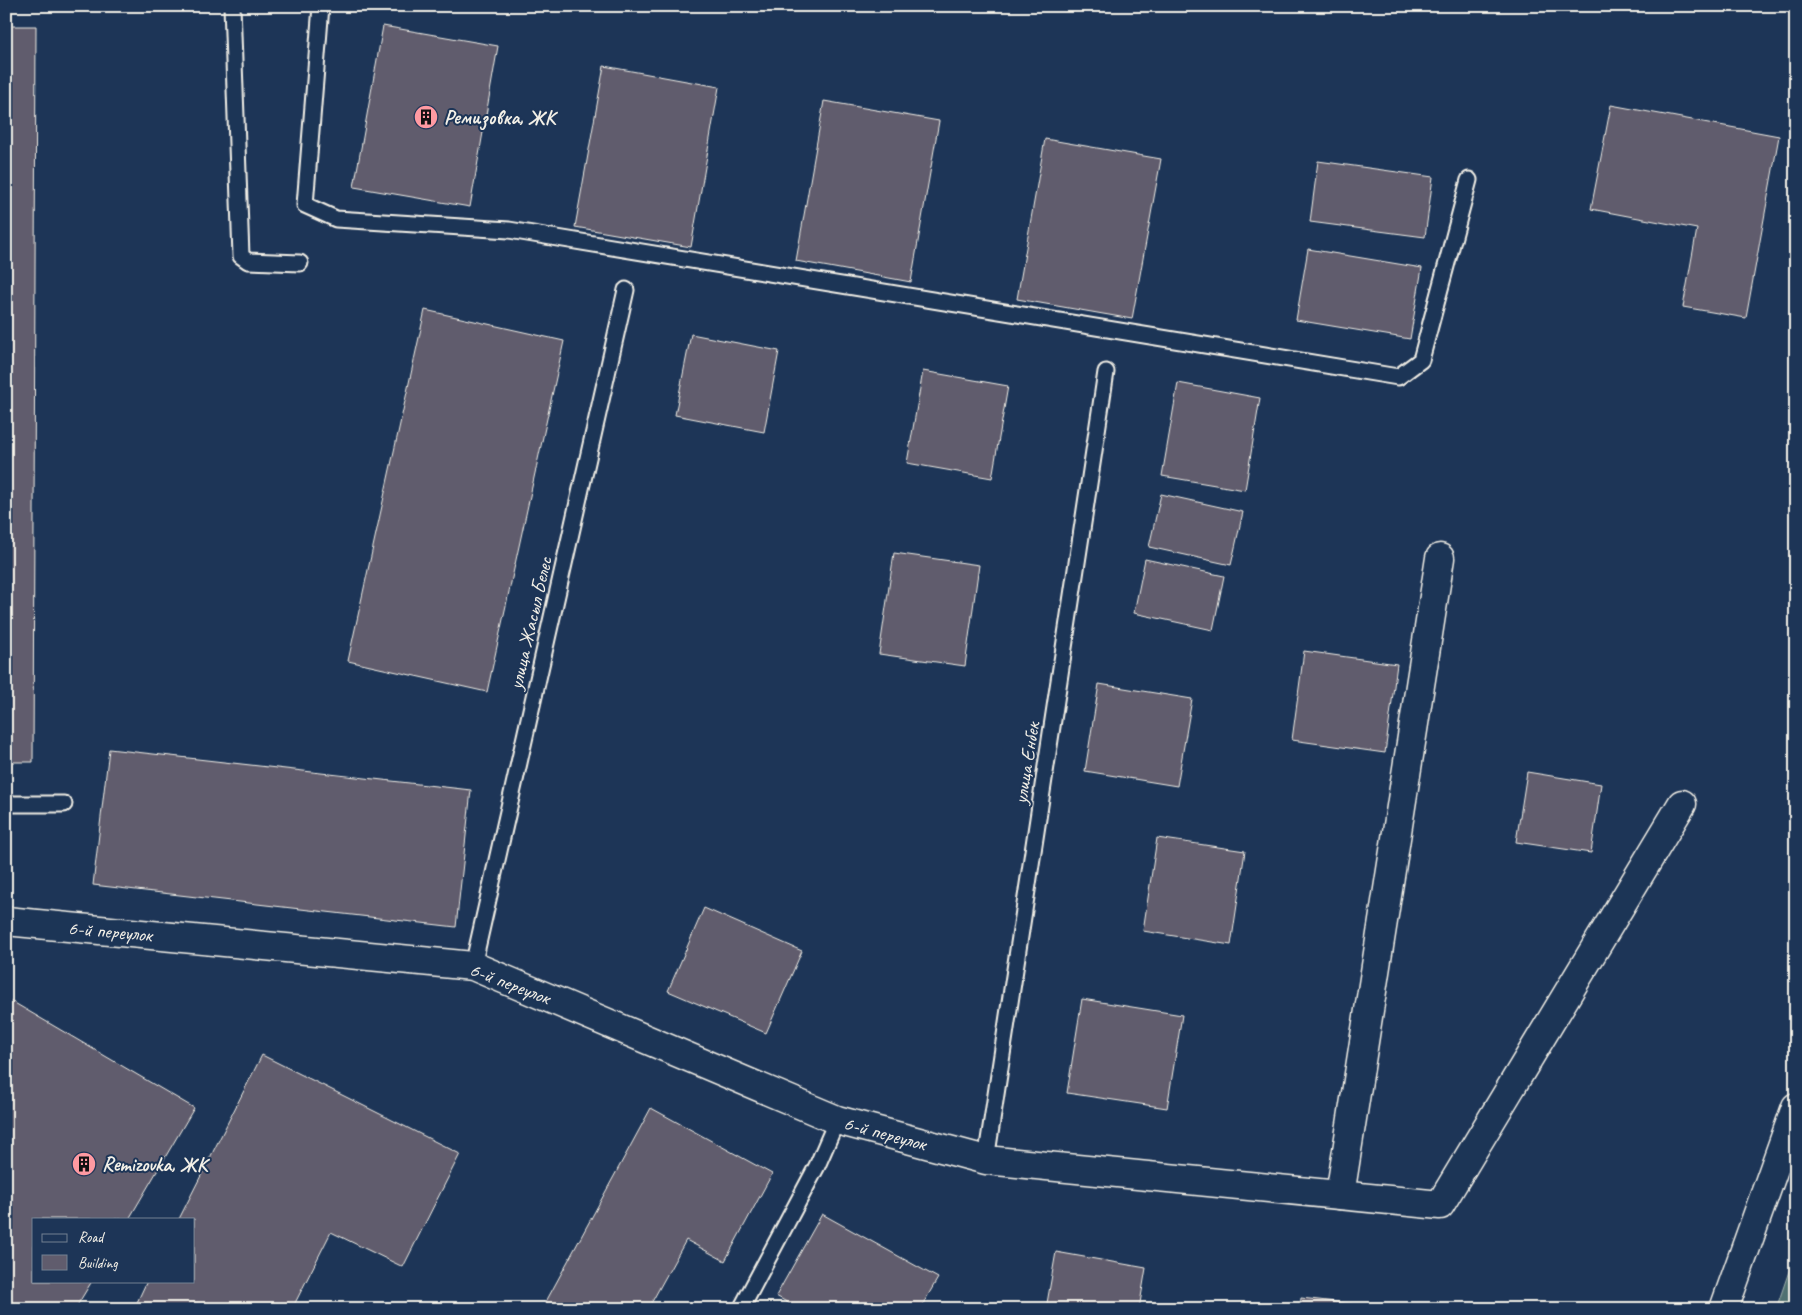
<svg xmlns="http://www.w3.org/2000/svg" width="1802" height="1315" viewBox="0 0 1802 1315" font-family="Caveat,sans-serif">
	<rect width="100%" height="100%" fill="#1d3557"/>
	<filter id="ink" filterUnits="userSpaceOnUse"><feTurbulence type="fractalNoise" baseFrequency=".02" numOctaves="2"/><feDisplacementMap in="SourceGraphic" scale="10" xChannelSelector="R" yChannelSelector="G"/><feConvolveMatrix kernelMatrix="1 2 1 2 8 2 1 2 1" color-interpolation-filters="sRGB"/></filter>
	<g filter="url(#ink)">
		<path fill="#507171" stroke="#a2b1ac" d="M1796,1251V1309H1776Z"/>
		<g fill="#605c6d" stroke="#f4f1e8">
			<path d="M6,26H36L33,762H6Z"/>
			<path d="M383,26L498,46L470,207L354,187Z"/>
			<path d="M604,66L719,87L691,247L575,227Z"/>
			<path d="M824,101L939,121L911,282L796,261Z"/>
			<path d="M1611,105L1779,136L1746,318L1683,307L1697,229L1591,209Z"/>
			<path d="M1045,139L1161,159L1132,319L1017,299Z"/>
			<path d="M1318,161L1433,177L1425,237L1310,222Z"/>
			<path d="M1308,249L1422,268L1410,339L1296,320Z"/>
			<path d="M425,310L564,341L487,692L348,661Z"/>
			<path d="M691,334L779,351L764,432L675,415Z"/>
			<path d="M923,371L1008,386L992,478L907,463Z"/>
			<path d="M1178,383L1260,398L1245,490L1162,476Z"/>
			<path d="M1161,494L1243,512L1231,565L1149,547Z"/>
			<path d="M894,553L979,565L965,666L879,654Z"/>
			<path d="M1145,559L1224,576L1213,630L1134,613Z"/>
			<path d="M1304,651L1397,664L1385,753L1292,740Z"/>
			<path d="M1099,684L1192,699L1177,786L1085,771Z"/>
			<path d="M109,749L471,790L456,927L93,885Z"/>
			<path d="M1527,772L1601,784L1591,853L1516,842Z"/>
			<path d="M1157,838L1245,851L1231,945L1143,931Z"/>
			<path d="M704,908L802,951L766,1033L668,991Z"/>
			<path d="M6,998L194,1108L129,1219H34V1281H92L75,1309H6Z"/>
			<path d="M1082,999L1182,1015L1167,1108L1067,1093Z"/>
			<path d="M262,1055L460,1154L403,1267L331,1232L292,1309H134L147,1281H194V1219H179Z"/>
			<path d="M651,1108L772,1174L725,1261L686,1240L648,1309H542Z"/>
			<path d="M822,1214L938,1278L920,1309H799L776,1296Z"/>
			<path d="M1056,1252L1146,1268L1139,1309H1046Z"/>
			<path d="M1301,1298L1353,1304V1309H1300Z"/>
		</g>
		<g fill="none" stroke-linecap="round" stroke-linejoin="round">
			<g stroke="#f4f1e8" stroke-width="19">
				<g id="lane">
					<path d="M232,6L241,256L248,261L300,263"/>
					<path d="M321,6L305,205L336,219L509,230L1398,377L1421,360L1469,180"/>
					<path d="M6,804H64"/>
					<path d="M473,966L626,290"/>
					<path d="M986,1160L1106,372"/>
					<path d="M741,1309L817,1166L837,1120"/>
				</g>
			</g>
			<g stroke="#f4f1e8" stroke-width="31">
				<g id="street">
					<path d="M6,921L473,966L837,1120L986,1160L1440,1205L1682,804"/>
					<path d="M1340,1195L1440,558"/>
					<path d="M1724,1309L1796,1107"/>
				</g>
			</g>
			<use href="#lane" stroke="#1d3557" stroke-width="15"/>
			<use href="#street" stroke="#1d3557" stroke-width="28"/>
		</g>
	</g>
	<defs>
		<g id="building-disc" transform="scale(1.25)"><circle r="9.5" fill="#ff9aa2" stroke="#1d3557"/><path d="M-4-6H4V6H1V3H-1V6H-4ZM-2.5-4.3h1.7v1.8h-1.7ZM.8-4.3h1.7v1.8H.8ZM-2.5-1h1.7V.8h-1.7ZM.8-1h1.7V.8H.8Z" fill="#111"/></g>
	</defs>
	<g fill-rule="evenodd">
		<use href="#building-disc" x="426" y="117"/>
		<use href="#building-disc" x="84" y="1164"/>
	</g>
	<g text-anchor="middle" stroke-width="4" stroke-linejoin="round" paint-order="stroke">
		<g font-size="20" font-weight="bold" fill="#f4f1e8" stroke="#1d3557" text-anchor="start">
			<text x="444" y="124">Ремизовка, ЖК</text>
			<text x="102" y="1171">Remizovka, ЖК</text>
		</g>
		<g font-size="20" fill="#f4f1e8" stroke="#1d3557">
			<text transform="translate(530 623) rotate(-77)" y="7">улица Жасыл Белес</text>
			<text transform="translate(1026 763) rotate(-81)" y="7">улица Енбек</text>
			<text transform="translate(110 931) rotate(5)" y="7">6-й переулок</text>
			<text transform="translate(510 983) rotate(21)" y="7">6-й переулок</text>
			<text transform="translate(885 1133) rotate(15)" y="7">6-й переулок</text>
		</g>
	</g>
	<rect width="1802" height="1315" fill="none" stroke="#1d3557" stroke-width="25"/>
	<rect x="12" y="12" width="1777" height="1290" fill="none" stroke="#f4f1e8" stroke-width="2" filter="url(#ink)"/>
	<rect x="32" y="1218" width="162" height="65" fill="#1d3557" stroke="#738091"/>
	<rect x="42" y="1234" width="25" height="8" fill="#1d3557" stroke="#738091"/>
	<text x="78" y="1242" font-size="15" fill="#f4f1e8">Road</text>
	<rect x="42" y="1255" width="25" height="15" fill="#605c6d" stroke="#738091"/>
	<text x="78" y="1268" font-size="15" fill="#f4f1e8">Building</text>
</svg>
